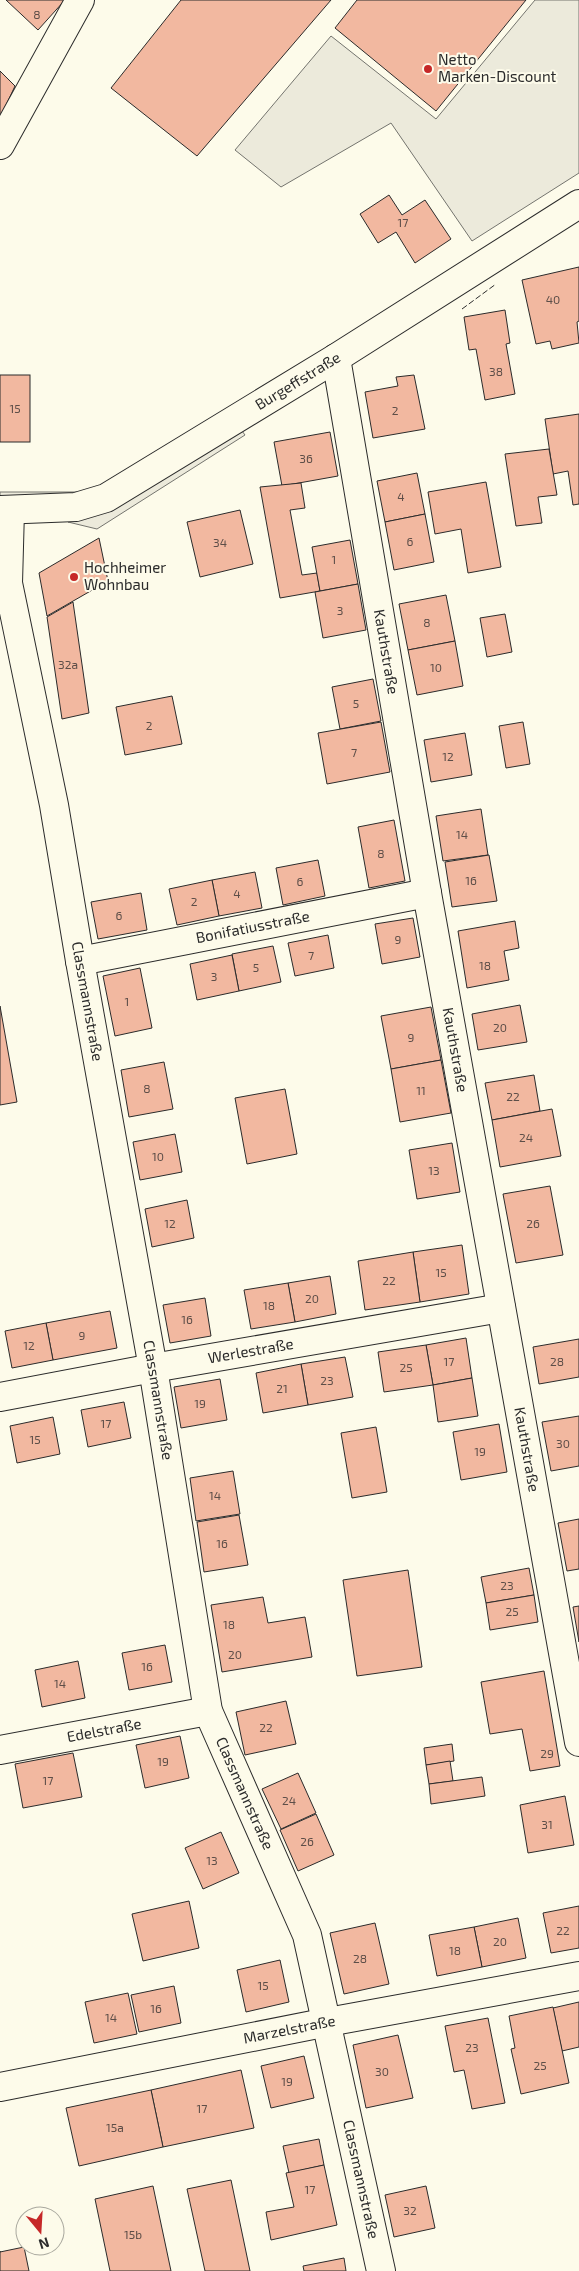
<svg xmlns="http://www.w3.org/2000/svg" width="579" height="2271" viewBox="0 0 579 2271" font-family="'Exo 2',sans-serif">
	<rect width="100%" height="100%" fill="#fdfbea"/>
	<g fill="#eceadb" stroke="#74746e">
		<path d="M535,0H579V173L472,241L391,123L281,187L235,150L331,36L436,119Z"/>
		<path d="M239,427L245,435L97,529L68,522L110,508Z"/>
		<path d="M0,492H85L0,502Z"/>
	</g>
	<g fill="#f2b8a0" stroke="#2b2b2b">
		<path d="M6,0H65L38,30Z"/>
		<path d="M181,0H331L197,156L111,88Z"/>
		<path d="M357,0H526L436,111L335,28Z"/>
		<path d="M0,71L15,86L0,118Z"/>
		<path d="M389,195L402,215L425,200L451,239L415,263L396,232L378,243L360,214Z"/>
		<path d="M579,267V321L577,322L579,343L552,349L550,341L536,344L522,280Z"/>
		<path d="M505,310L510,343L506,344L515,394L485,400L476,349L469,350L464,317Z"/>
		<rect x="0" y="375" width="30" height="67"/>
		<path d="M414,375L425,429L373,438L365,392L398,386L396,377Z"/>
		<path d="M579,414V504L573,505L568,471L553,474L545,419Z"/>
		<path d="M330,432L338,476L282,486L274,442Z"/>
		<path d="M549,449L557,495L538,497L542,523L516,526L505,454Z"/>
		<path d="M417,473L425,514L385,522L377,481Z"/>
		<path d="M486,482L501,567L468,573L461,529L435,534L428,492Z"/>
		<path d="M301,483L305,508L290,510L302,575L317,573L320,591L280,598L260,487Z"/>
		<path d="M240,510L253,564L200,577L187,522Z"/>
		<path d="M425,514L434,562L394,570L385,522Z"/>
		<path d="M99,538L108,581L47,616L39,573Z"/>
		<path d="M350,540L358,584L320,591L312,547Z"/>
		<path d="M358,584L366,630L323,638L315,592Z"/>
		<path d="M446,595L455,641L408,650L399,604Z"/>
		<path d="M73,602L89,713L62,719L47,617Z"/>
		<path d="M505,614L512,652L487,657L480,618Z"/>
		<path d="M455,641L463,686L417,695L408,650Z"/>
		<path d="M373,679L381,721L340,729L332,687Z"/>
		<path d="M172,696L182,744L125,755L116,707Z"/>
		<path d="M381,722L390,772L327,784L318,733Z"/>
		<path d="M523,722L530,764L506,768L499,726Z"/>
		<path d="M465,733L472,775L431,782L424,740Z"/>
		<path d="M481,809L488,855L443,861L436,816Z"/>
		<path d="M394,820L405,881L369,888L358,827Z"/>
		<path d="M489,855L497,901L452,907L445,862Z"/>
		<path d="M318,860L325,896L283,905L276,868Z"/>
		<path d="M255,872L262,908L219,916L212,880Z"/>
		<path d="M212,880L219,916L177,925L169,889Z"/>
		<path d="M141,893L147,930L98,939L91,902Z"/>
		<path d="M413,918L420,957L382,964L375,924Z"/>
		<path d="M515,921L519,948L504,951L509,980L467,988L458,931Z"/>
		<path d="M328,935L334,968L295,976L288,943Z"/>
		<path d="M273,946L281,982L239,991L232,954Z"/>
		<path d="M232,955L239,991L197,1000L190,964Z"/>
		<path d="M140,968L152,1028L115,1036L103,976Z"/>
		<path d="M520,1005L527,1042L478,1050L472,1014Z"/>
		<path d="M0,1006L17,1102L0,1105Z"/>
		<path d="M431,1007L441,1060L391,1069L381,1016Z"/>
		<path d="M441,1060L451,1113L400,1122L391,1069Z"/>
		<path d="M164,1062L173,1109L129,1117L121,1070Z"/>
		<path d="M534,1075L540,1111L492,1120L485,1083Z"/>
		<path d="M285,1089L297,1154L247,1164L235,1098Z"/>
		<path d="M552,1109L561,1156L500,1167L492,1120Z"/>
		<path d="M175,1134L182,1172L140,1180L133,1142Z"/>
		<path d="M452,1143L460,1192L417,1199L409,1150Z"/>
		<path d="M550,1186L563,1255L516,1263L503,1194Z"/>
		<path d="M187,1200L194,1238L152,1247L145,1209Z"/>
		<path d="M462,1245L469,1294L420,1302L413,1252Z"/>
		<path d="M413,1252L420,1302L365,1310L358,1261Z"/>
		<path d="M330,1276L336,1314L295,1322L288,1283Z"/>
		<path d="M288,1283L295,1322L251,1329L244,1290Z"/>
		<path d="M205,1298L211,1336L170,1343L163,1305Z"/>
		<path d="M110,1311L117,1348L53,1360L46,1323Z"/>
		<path d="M46,1323L53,1360L12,1368L5,1331Z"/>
		<path d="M466,1338L472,1378L433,1385L426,1345Z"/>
		<path d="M579,1339V1377L539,1384L533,1347Z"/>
		<path d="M426,1345L433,1385L384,1392L378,1352Z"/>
		<path d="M345,1357L353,1397L308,1405L301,1364Z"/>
		<path d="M301,1364L308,1405L263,1413L256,1373Z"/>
		<path d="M472,1378L478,1416L438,1422L433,1385Z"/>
		<path d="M220,1379L227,1420L181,1428L174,1387Z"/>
		<path d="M124,1402L131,1438L88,1447L81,1410Z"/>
		<path d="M579,1416V1466L551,1471L542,1422Z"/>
		<path d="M53,1417L60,1454L17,1463L10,1426Z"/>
		<path d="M499,1424L507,1472L461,1480L453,1432Z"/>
		<path d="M376,1427L387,1492L352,1498L341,1433Z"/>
		<path d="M233,1471L240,1514L196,1521L190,1478Z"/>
		<path d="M239,1515L248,1565L204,1572L197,1522Z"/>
		<path d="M579,1519V1569L567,1571L558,1523Z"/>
		<path d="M529,1568L534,1595L486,1603L481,1577Z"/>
		<path d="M408,1570L422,1667L357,1676L343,1580Z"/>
		<path d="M534,1595L538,1622L490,1630L486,1603Z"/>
		<path d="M263,1597L268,1623L305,1617L312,1657L222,1672L211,1605Z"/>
		<path d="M579,1606V1642L573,1607Z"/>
		<path d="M165,1645L172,1682L129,1690L122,1653Z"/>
		<path d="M78,1661L85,1698L42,1707L35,1670Z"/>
		<path d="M544,1671L560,1766L530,1771L522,1729L490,1734L481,1682Z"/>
		<path d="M286,1701L296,1744L245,1755L236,1712Z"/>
		<path d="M180,1736L189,1778L145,1788L136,1745Z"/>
		<path d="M452,1744L454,1761L426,1765L424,1748Z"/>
		<path d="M73,1753L82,1797L23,1808L15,1764Z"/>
		<path d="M450,1761L453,1781L429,1784L426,1765Z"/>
		<path d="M298,1773L316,1813L281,1829L262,1789Z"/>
		<path d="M482,1777L485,1796L431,1804L429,1784Z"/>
		<path d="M565,1796L574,1845L528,1853L520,1805Z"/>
		<path d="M316,1814L334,1855L298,1871L280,1830Z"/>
		<path d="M221,1832L239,1873L203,1889L185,1848Z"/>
		<path d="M189,1901L199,1948L143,1961L132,1914Z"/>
		<path d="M579,1906V1948L551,1953L543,1913Z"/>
		<path d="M518,1918L526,1958L482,1967L474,1927Z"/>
		<path d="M375,1923L389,1984L344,1994L330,1933Z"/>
		<path d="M474,1927L482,1967L437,1976L429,1935Z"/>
		<path d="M280,1960L289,2002L246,2012L237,1970Z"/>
		<path d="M174,1986L181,2023L139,2032L131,1995Z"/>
		<path d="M128,1993L137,2034L94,2043L85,2002Z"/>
		<path d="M579,2002V2047L562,2051L553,2008Z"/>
		<path d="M553,2007L569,2083L521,2094L511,2049L515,2048L509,2016Z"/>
		<path d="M488,2018L505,2103L472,2109L464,2070L454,2072L445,2026Z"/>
		<path d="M398,2035L413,2098L366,2108L353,2045Z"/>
		<path d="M304,2056L314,2098L271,2108L261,2066Z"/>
		<path d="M241,2070L254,2128L163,2147L151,2090Z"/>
		<path d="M151,2090L163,2147L79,2166L66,2108Z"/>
		<path d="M319,2139L324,2165L289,2173L283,2146Z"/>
		<path d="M324,2165L337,2225L271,2240L266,2212L294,2207L286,2173Z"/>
		<path d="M231,2180L250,2271H205L187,2189Z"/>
		<path d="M153,2186L171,2271H110L95,2199Z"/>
		<path d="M426,2186L435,2228L394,2237L385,2195Z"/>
		<path d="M24,2247L29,2271H0V2251V2252Z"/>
		<path d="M344,2258L346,2271H304L303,2266Z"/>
	</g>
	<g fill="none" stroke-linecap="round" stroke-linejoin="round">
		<g stroke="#2b2b2b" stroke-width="30">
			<g id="street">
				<path d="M0,145L80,0"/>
				<path id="s1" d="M336,358L427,893L579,1742"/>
				<path id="s2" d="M0,510L76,507L106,498L336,358L579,204"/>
				<path id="s3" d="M10,510L8,583L54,805L80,961L153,1368L208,1711L307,1935L381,2271"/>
				<path id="s4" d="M80,961L427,893"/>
				<path id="s5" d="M0,1397L153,1368L501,1308"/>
				<path id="s6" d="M0,1750L208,1711"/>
				<path id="s7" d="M0,2087L328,2022L579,1976"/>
			</g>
		</g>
		<use href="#street" stroke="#fdfbea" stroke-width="28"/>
		<path stroke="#2b2b2b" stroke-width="1" stroke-dasharray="6 2.5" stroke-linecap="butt" d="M462,309L496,284"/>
	</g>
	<g fill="#c62828" stroke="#fdfbea" stroke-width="2">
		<circle cx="428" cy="69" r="5"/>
		<circle cx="74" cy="577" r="5"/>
	</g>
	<g text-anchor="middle" stroke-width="4" stroke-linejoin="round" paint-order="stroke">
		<g font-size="12" fill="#5d4e48">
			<text x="37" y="19">8</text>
			<text x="403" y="227">17</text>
			<text x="553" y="304">40</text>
			<text x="496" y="376">38</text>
			<text x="15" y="413">15</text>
			<text x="395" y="415">2</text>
			<text x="306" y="463">36</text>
			<text x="401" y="501">4</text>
			<text x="410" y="546">6</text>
			<text x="220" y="547">34</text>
			<text x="334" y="564">1</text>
			<text x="340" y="615">3</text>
			<text x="427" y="627">8</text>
			<text x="68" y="669">32a</text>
			<text x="436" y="672">10</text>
			<text x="356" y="708">5</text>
			<text x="149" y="730">2</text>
			<text x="354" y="757">7</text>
			<text x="448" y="761">12</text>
			<text x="462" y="839">14</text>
			<text x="381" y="858">8</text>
			<text x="471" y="885">16</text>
			<text x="300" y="886">6</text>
			<text x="237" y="898">4</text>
			<text x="194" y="906">2</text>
			<text x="119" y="920">6</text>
			<text x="398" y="944">9</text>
			<text x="311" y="960">7</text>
			<text x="485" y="970">18</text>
			<text x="256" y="972">5</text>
			<text x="214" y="981">3</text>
			<text x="127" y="1006">1</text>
			<text x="500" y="1032">20</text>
			<text x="411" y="1042">9</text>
			<text x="147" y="1093">8</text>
			<text x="421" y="1095">11</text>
			<text x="513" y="1101">22</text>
			<text x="526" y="1142">24</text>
			<text x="158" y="1161">10</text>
			<text x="434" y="1175">13</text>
			<text x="170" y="1228">12</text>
			<text x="533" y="1228">26</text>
			<text x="441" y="1277">15</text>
			<text x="389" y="1285">22</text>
			<text x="312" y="1303">20</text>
			<text x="269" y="1310">18</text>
			<text x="187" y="1324">16</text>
			<text x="82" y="1340">9</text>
			<text x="29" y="1350">12</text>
			<text x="449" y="1366">17</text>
			<text x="557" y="1366">28</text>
			<text x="406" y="1372">25</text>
			<text x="327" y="1385">23</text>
			<text x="282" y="1393">21</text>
			<text x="200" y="1408">19</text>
			<text x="106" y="1428">17</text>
			<text x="35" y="1444">15</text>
			<text x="563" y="1448">30</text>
			<text x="480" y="1456">19</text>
			<text x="215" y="1500">14</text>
			<text x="222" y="1548">16</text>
			<text x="507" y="1590">23</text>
			<text x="512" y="1616">25</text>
			<text x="229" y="1629">18</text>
			<text x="235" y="1659">20</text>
			<text x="147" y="1671">16</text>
			<text x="60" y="1688">14</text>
			<text x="266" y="1732">22</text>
			<text x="547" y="1758">29</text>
			<text x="163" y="1766">19</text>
			<text x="48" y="1785">17</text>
			<text x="289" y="1805">24</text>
			<text x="547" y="1829">31</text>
			<text x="307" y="1846">26</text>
			<text x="212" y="1865">13</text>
			<text x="563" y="1935">22</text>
			<text x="500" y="1946">20</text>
			<text x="455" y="1955">18</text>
			<text x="360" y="1963">28</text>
			<text x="263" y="1990">15</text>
			<text x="156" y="2013">16</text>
			<text x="111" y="2022">14</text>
			<text x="472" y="2052">23</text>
			<text x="540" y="2070">25</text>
			<text x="382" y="2076">30</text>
			<text x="287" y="2086">19</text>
			<text x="202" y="2113">17</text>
			<text x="115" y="2132">15a</text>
			<text x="310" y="2194">17</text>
			<text x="410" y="2215">32</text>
			<text x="133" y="2239">15b</text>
		</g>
		<g font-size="15" fill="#2b2b2b" stroke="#fdfbea" text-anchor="start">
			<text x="438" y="65">Netto<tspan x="438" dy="17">Marken-Discount</tspan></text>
			<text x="84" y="573">Hochheimer<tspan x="84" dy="17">Wohnbau</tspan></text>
		</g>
		<g font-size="15" fill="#2b2b2b" stroke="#fdfbea">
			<text dy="5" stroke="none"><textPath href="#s2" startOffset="332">Burgeffstraße</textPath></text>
			<text dy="5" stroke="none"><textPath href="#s1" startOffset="298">Kauthstraße</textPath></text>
			<text dy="5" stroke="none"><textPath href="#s4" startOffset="176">Bonifatiusstraße</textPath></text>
			<text dy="5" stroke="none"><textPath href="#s3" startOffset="499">Classmannstraße</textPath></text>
			<text dy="5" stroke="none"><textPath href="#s1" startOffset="702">Kauthstraße</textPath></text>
			<text dy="5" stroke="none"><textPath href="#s5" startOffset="255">Werlestraße</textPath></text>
			<text dy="5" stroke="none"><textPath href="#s3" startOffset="904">Classmannstraße</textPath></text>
			<text dy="5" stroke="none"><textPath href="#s1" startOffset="1108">Kauthstraße</textPath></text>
			<text dy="5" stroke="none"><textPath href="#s6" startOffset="106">Edelstraße</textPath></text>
			<text dy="5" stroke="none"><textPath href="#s3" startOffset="1309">Classmannstraße</textPath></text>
			<text dy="5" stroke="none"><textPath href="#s7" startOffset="295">Marzelstraße</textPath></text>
			<text dy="5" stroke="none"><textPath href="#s3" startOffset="1714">Classmannstraße</textPath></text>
		</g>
	</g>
	<g transform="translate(40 2231) rotate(162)"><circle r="24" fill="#fdfbea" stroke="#a9a89e"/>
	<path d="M0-4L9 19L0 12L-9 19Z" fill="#c62828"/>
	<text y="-8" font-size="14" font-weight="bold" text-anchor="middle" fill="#2b2b2b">N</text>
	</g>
</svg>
